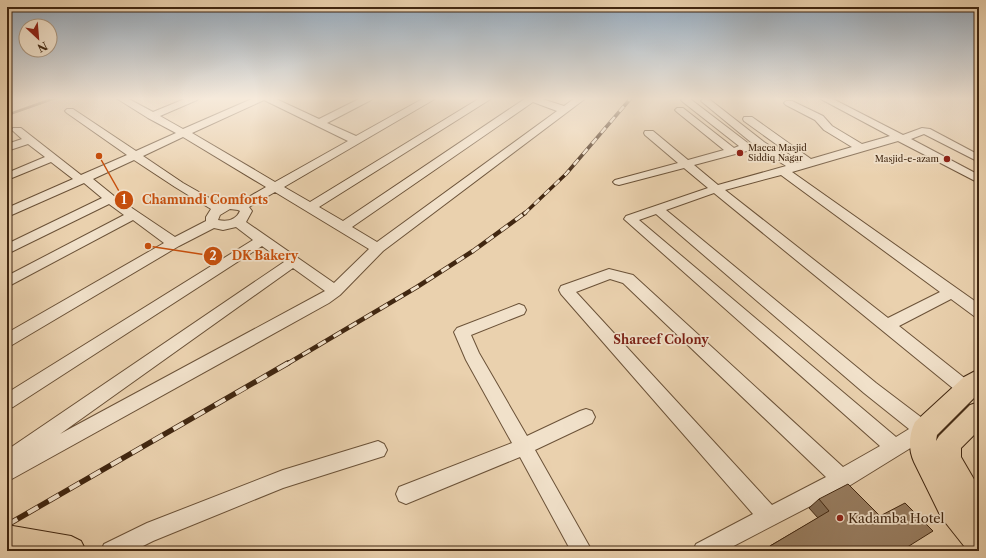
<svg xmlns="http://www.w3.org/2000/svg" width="986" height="558" viewBox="0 0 986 558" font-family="'Libre Caslon Text',serif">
	<rect width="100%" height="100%" fill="#ead1ae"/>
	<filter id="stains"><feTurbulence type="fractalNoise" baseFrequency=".005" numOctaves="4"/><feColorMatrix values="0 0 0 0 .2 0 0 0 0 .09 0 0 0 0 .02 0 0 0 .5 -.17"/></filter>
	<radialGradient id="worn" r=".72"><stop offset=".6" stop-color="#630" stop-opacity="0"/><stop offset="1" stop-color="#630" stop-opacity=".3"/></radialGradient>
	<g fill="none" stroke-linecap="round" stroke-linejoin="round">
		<path stroke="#846a4f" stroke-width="2.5" d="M7,115L55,98"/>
		<g stroke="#6b5238" stroke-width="2">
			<g id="minor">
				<path d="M116,98H127L153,112L187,98H199L197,100L160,116L183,129L254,98H274L319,119L361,98H373L371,100L327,123L356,136L424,98H435L433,100L284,187L310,202L480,98H491L489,100L319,207L343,221L526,98H539L564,106L575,98H586L383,251L340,295L329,303L10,480L7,479V450L284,262L262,246L13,407L7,409V393L253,240L236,227L223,230L214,228L179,246L12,345L7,347V333L164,243L133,220L7,287V276L124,215L109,204L7,254V244L102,198L84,183L7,217V208L73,179L51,162L7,180V173L45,157L28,144L7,151V144L22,139L12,130L13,128H21L81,175L127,155L67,113L65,111L67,109H73L136,151L176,133L148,118ZM264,100L348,141L275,182L192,133ZM533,102L557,111L377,242L352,227ZM183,137L266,187L240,202L229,201L220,204L183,183L143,156ZM134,160L175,187L211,209L206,217V221L175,237L114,196L93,179ZM275,192L369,249L334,283L246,222L252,211L249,207ZM230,209L238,210L240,211C236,220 227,222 218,220L220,215ZM293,268L325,291L60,434Z"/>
				<path d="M683,98H689L749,144L752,143L701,101L703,99H709L764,142L797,163L801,162L744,121L743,119L744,117H752L811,159L852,147L824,130L815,120L786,105L784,103L786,101H792L823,116L832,126L862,144L890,136L819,98H831L903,135L922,128L930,129L979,155V162L924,134L911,139L979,175V183L898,141L792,172L979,304V318L974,316L951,299L899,326L972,384L974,389L972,394L966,396L960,394L714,193L666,210L876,383L930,424L933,430L930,436L849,486L724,551H693L696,544L753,514L561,294L559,290L561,286L609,269L633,275L843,467L880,446L624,219L626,216L708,188L684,168L619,185L615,184L613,182L615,180L678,163L645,135L644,133L645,131H653L688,160L724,150L677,112L675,110L677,108H683L734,148L739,146L683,102L681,100ZM758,148L786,166L718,185L694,165ZM781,175L940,292L888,318L725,190ZM656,214L864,393L909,429L896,437L639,220ZM610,279L623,283L826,477L772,505L576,292Z"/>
				<path d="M519,304L524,306L526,310L524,314L471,335L479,353L527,436L580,411L586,409L592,411L595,417L592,423L535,450L592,551H571L520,457L406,504L399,501L396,494L399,487L512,443L466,360L454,332L457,328Z"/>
				<path d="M378,441L384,444L387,450L384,456L283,488L153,541L133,551H101L104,544L147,523L283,470Z"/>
			</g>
		</g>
		<g stroke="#412711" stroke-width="2">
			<g id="highway">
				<path d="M979,369V393L937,435L936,441L939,436L970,405L979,402V430L961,448V457L979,488V551H968L941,517L914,462C908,449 909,434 915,422L964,377Z"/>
				<path d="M7,525L71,536L81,541L86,551H7Z"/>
			</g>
		</g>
		<use href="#minor" fill="#f1e1ca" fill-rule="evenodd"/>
		<use href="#highway" fill="#ead1ae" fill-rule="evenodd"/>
		<g stroke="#412711" stroke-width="3.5">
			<path id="rail-far2" d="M524,214L566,174L631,98"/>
		</g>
		<g stroke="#412711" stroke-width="4.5">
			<path id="rail-far1" d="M287,364L417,287L473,251L525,213"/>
		</g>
		<g stroke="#412711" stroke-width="5.5">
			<path id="rail" d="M7,525L288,363"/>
		</g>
		<use href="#rail-far2" stroke="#f1e1ca" stroke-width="2.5" stroke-dasharray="7" stroke-linecap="butt"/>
		<use href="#rail-far1" stroke="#f1e1ca" stroke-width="3" stroke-dasharray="9" stroke-linecap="butt"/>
		<use href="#rail" stroke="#f1e1ca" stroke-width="4" stroke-dasharray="12" stroke-linecap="butt"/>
	</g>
	<path fill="#846d55" stroke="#412711" d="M819,499L901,551H764L770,546L818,518L809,508Z"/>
	<path fill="#997f63" stroke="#412711" d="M848,484L880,516L905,503L933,531L901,551H773L770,546L829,511L819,499Z"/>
	<linearGradient id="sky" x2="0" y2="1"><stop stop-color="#92a8bc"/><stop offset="0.56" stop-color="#f6eadb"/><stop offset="1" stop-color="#f6eadb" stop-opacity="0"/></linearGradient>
	<rect width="986" height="176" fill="url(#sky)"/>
	<g fill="#8f2418" stroke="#f1e1ca" stroke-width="1.5">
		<circle cx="740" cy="153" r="4"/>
		<circle cx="947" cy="159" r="4"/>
		<circle cx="840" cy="518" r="4"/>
	</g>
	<g text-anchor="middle" stroke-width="3.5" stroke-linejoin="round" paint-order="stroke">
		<g font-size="9" fill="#412711" stroke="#f1e1ca" text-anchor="start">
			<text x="748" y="151">Macca Masjid<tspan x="748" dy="10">Siddiq Nagar</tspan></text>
			<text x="939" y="162" text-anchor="end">Masjid-e-azam</text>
		</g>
		<g font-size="12" font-weight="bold" fill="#7a1f14" stroke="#f1e1ca">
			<text x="661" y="344">Shareef Colony</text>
		</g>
		<g font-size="13" fill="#412711" stroke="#f1e1ca" text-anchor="start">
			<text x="848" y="523">Kadamba Hotel</text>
		</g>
	</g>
	<path fill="none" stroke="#c74f0d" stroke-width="1.5" d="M99 156L124 200M148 246L213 256"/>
	<g fill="#c74f0d" stroke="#f1e1ca" stroke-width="1.5">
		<circle cx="99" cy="156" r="4"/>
		<circle cx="148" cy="246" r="4"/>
		<circle cx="124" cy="200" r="10"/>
		<circle cx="213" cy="256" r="10"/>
	</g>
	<g font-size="12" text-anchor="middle" font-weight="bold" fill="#fff">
		<text x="124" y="204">1</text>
		<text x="213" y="260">2</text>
	</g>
	<g font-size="12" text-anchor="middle" font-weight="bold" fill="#c74f0d" stroke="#f1e1ca" stroke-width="3.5" stroke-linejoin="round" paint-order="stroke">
		<text x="205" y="204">Chamundi Comforts</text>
		<text x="265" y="260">DK Bakery</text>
	</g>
	<rect width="986" height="558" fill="none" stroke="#ead1ae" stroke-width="24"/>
	<rect x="8" y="8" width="970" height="542" fill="none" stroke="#412711" stroke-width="2"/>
	<rect x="12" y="12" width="962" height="534" fill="none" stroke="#412711"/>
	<g transform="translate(38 38) rotate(154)"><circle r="19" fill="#f1e1ca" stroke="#ab9780"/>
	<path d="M0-3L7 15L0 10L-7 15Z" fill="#8f2418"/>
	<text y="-6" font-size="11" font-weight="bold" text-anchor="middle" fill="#412711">N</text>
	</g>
	<rect width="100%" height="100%" filter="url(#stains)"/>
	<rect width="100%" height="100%" fill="url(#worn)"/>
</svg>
